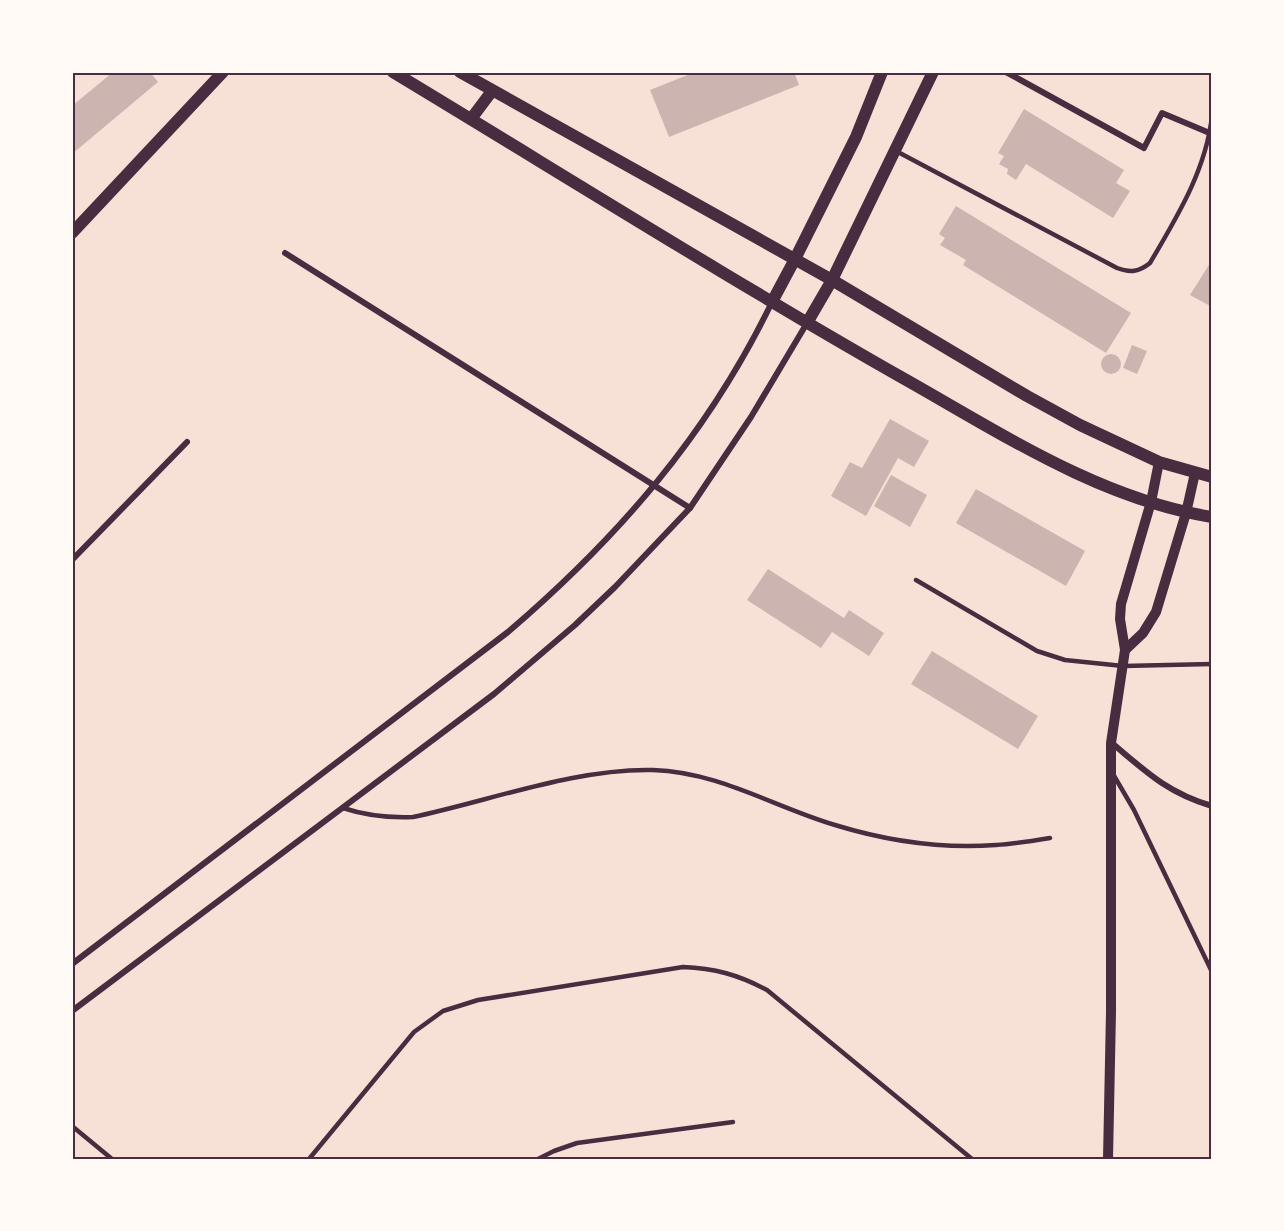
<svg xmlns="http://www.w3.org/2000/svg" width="1284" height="1231" viewBox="0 0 1284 1231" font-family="Ubuntu,sans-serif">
	<rect width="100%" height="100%" fill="#f7e1d7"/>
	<g fill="#ccb4b1">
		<path d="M113,72H150L158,82L72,154V106Z"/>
		<path d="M695,72H794L799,85L669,137L650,90Z"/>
		<path d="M1024,109L1124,170L1116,183L1130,191L1113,218L1026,164L1016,180L1007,174L1008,169L999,164L1004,156L998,153Z"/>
		<path d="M956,206L1131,313L1106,353L963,265L966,260L940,245L945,238L939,234Z"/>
		<path d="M1212,260V307L1190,295Z"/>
		<path d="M1132,345L1147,351L1137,374L1123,368Z"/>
		<circle cx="1111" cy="364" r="10"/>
		<path d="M890,419L929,441L914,467L898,458L866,516L831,496L850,462L862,468Z"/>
		<path d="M891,475L927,495L910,527L874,506Z"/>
		<path d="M976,489L1085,551L1066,586L956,523Z"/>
		<path d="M768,569L844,618L849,610L884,633L869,656L832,632L821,648L747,600Z"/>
		<path d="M932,651L1038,716L1018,749L911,684Z"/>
	</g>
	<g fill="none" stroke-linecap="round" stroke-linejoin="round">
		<g stroke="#4a2c40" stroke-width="4.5">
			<path d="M896,151L1117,268C1130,273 1139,272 1150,263C1177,217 1206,170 1212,116"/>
			<path d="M916,580L1037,651L1065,660L1123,666L1212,664"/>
			<path d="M1113,774L1134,810L1212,972"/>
			<path d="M343,808C367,816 388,818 413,817C489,801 576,768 653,770C719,772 774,807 835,825C887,841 942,849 996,845C1014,844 1032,841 1050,838"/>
			<path d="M72,1126L112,1159"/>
			<path d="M309,1159L414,1032L443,1011L478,1000L683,967C714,968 739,975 767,990L972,1159"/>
			<path d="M538,1159L554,1151L577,1143L733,1122"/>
		</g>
		<g stroke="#4a2c40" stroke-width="6">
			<path d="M1006,72L1144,148L1162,113L1212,134"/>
			<path d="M285,253L690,508"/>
			<path d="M72,560L187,442"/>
			<path d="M1112,743C1146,772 1168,793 1212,806"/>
			<path d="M72,964L508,632C619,537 708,434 772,302"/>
			<path d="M72,1011L494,694L575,625L615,587L690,508L751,417L807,323"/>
		</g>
		<g stroke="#4a2c40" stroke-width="10">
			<path d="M1125,650L1143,633L1156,612L1186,513L1195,473"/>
			<path d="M1108,1159L1111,1012V743L1125,650L1120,619L1121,604L1151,502L1159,462"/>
		</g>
		<g stroke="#4a2c40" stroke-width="12">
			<path d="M393,72C562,174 729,279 901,377C999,432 1099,499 1212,517"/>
			<path d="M460,72L832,280L1027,396L1080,425L1159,462L1212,477"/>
			<path d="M471,119L492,91"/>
			<path d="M72,233L223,72"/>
			<path d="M772,302L795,259L856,137L882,72"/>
			<path d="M807,323L832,280L933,72"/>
		</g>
	</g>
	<rect width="1284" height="1231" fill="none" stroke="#fffaf5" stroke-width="147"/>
	<rect x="74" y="74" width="1136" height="1084" fill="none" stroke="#4a2c40" stroke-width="2"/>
</svg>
